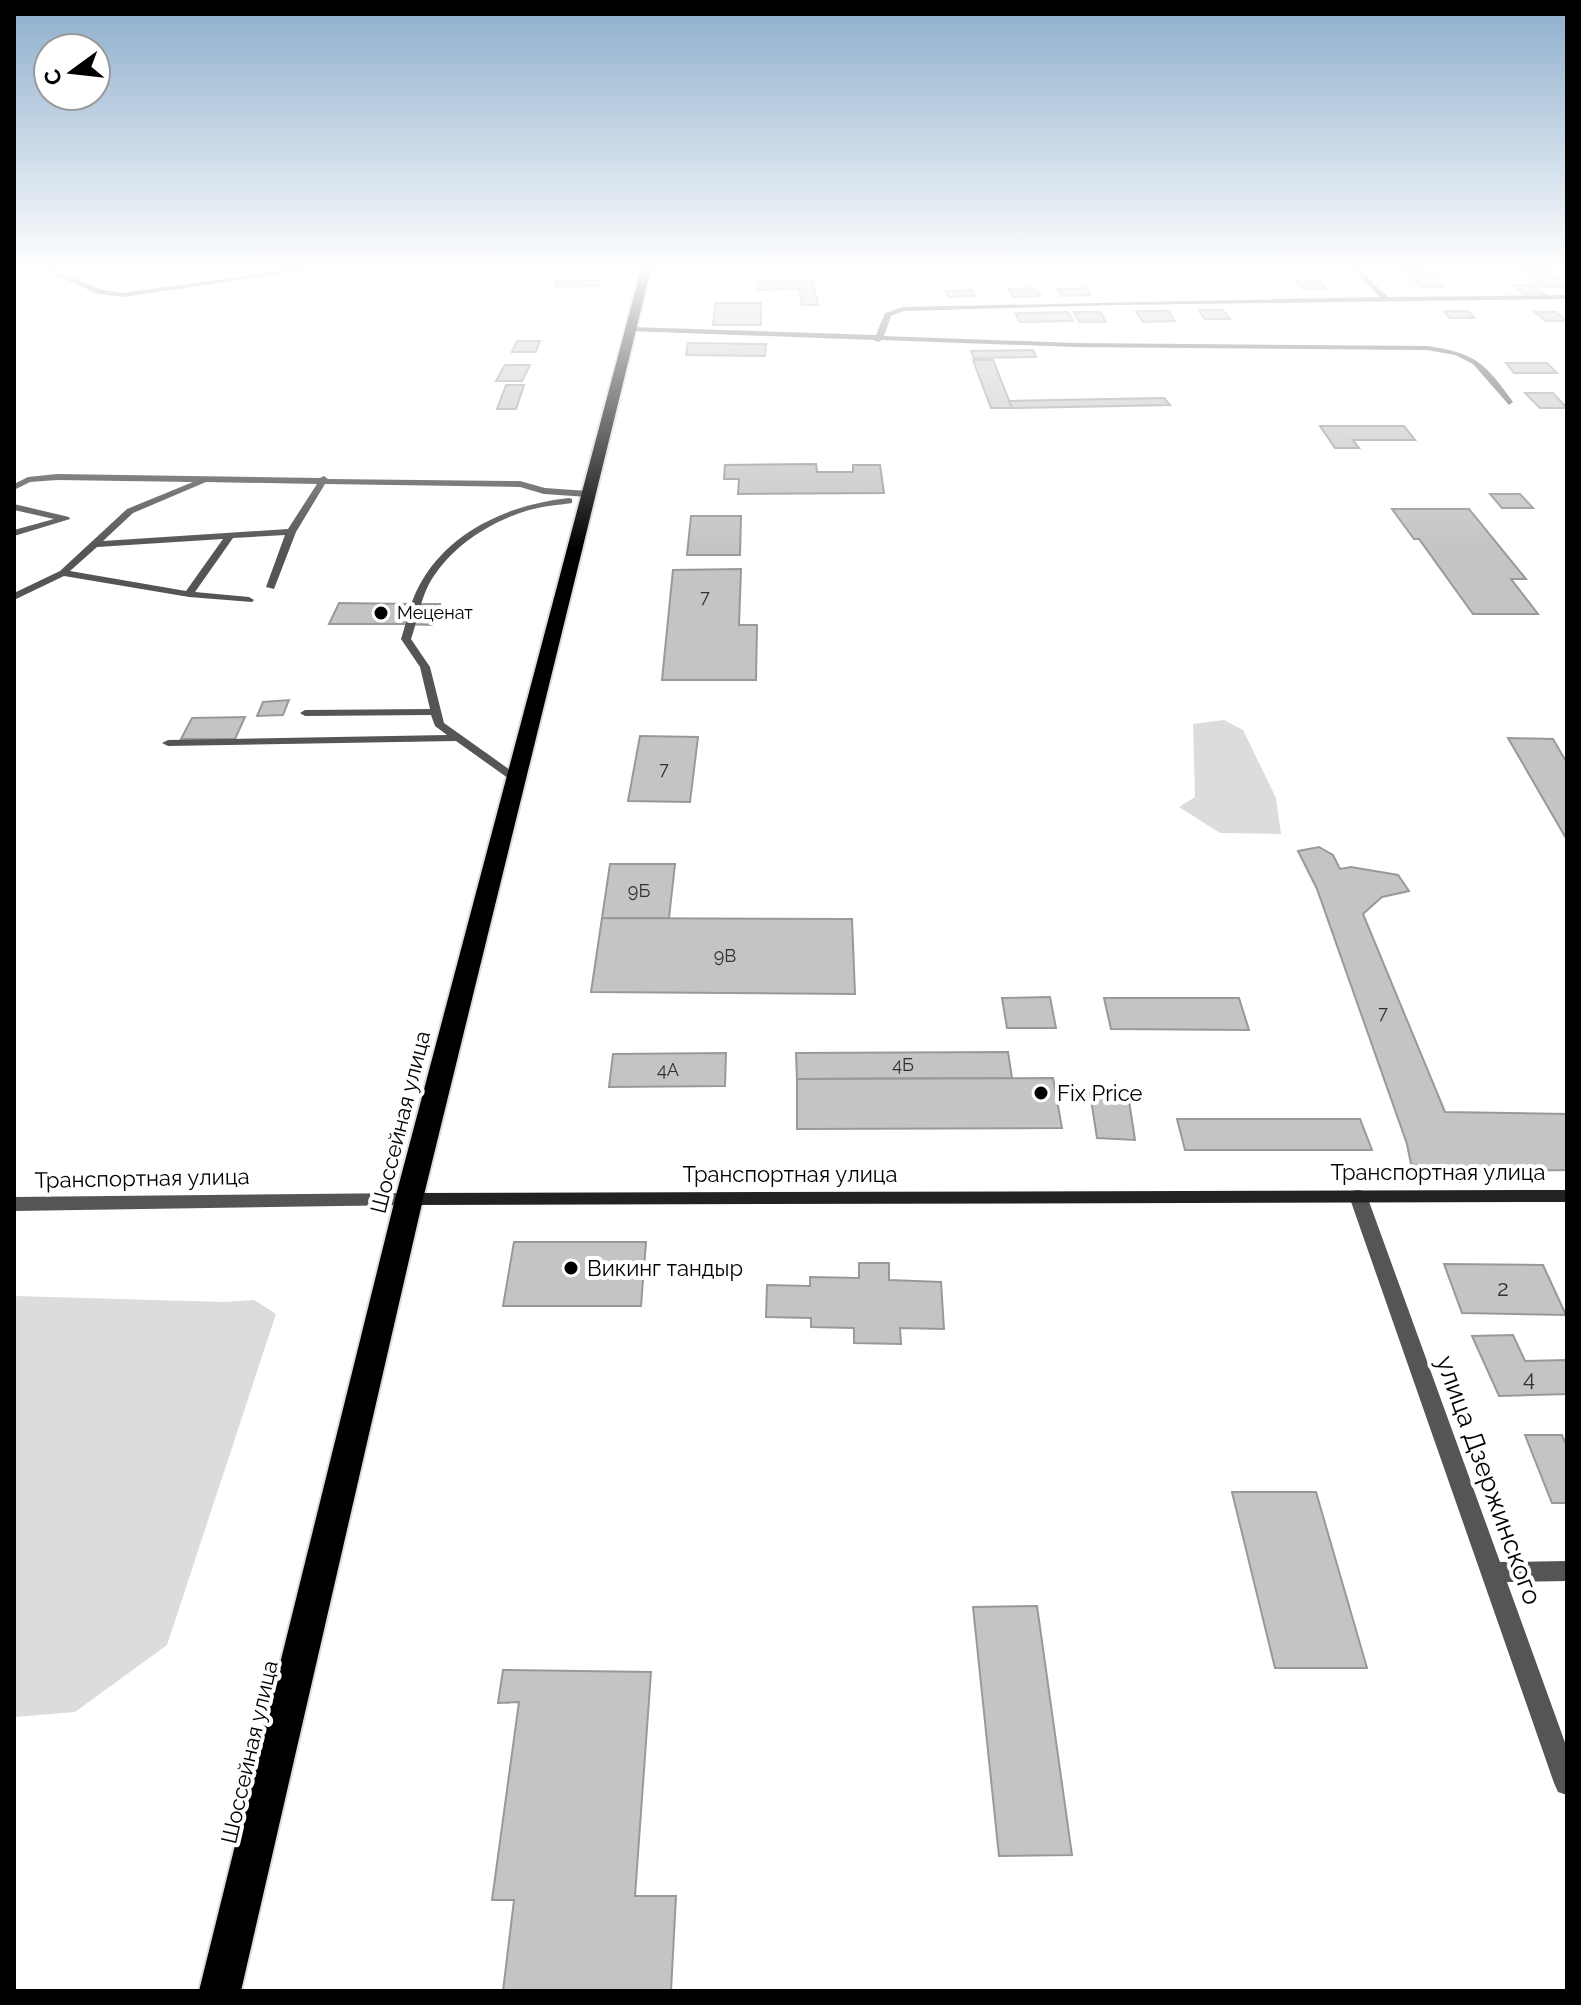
<svg xmlns="http://www.w3.org/2000/svg" width="1581" height="2005" viewBox="0 0 1581 2005" font-family="Raleway,sans-serif">
	<rect width="100%" height="100%" fill="#fff"/>
	<g fill="#dcdcdc">
		<path d="M1224,720L1243,730L1276,798L1281,834L1220,833L1179,807L1195,797L1193,724Z"/>
		<path d="M14,1296L224,1302L254,1300L276,1314L167,1645L75,1712L14,1717Z"/>
	</g>
	<g fill="#c4c4c4" stroke="#999" stroke-width="2">
		<path d="M1400,269H1423L1444,287H1421Z"/>
		<path d="M1520,269H1546L1567,287H1541Z"/>
		<path d="M555,280H598V286L555,287Z"/>
		<path d="M1319,280L1327,289H1303L1295,281Z"/>
		<path d="M757,281H813L818,305H802L799,289L758,290Z"/>
		<path d="M1513,285H1533L1545,294H1524Z"/>
		<path d="M1036,288L1041,296L1014,297L1008,289Z"/>
		<path d="M1086,288L1091,295L1062,296L1057,289Z"/>
		<path d="M972,290L975,296L949,297L945,291Z"/>
		<path d="M715,303H761V325H713Z"/>
		<path d="M1198,310H1223L1230,319H1205Z"/>
		<path d="M1136,311H1168L1175,321L1143,322Z"/>
		<path d="M1444,311H1468L1475,318H1450Z"/>
		<path d="M1068,312L1073,321L1020,322L1015,313Z"/>
		<path d="M1074,312H1101L1106,322H1079Z"/>
		<path d="M1535,312H1556L1567,321H1546Z"/>
		<path d="M517,341H540L536,352H512Z"/>
		<path d="M688,343L766,344L765,356L686,355Z"/>
		<path d="M1033,350L1036,357L974,358L971,351Z"/>
		<path d="M973,360H993L1012,408H991Z"/>
		<path d="M1506,363H1547L1557,373H1514Z"/>
		<path d="M505,365H530L522,381H496Z"/>
		<path d="M506,385H524L516,409H497Z"/>
		<path d="M1525,393H1553L1567,408H1540Z"/>
		<path d="M1164,398L1170,405L1012,408L1009,401Z"/>
		<path d="M1320,426H1404L1415,440H1353L1359,448H1335Z"/>
		<path d="M816,464L817,472H853V465H880L884,493L738,494L739,479H724L725,465Z"/>
		<path d="M1490,494H1520L1533,508H1502Z"/>
		<path d="M1392,509H1469L1526,579H1511L1538,614H1473L1419,539H1414Z"/>
		<path d="M691,516H741L740,555H687Z"/>
		<path d="M741,569L739,625H757L756,680H662L673,570Z"/>
		<path d="M339,603L411,604L402,624H329Z"/>
		<path d="M411,604H440L432,625L402,624Z"/>
		<path d="M289,700L283,715L257,716L263,702Z"/>
		<path d="M245,717L235,739H181L192,718Z"/>
		<path d="M640,736L698,737L690,802L628,801Z"/>
		<path d="M1508,738L1553,739L1567,763V840Z"/>
		<path d="M1319,847L1333,855L1340,869L1351,867L1398,875L1409,891L1382,897L1363,914L1445,1112L1567,1114V1170L1452,1172L1411,1164L1407,1144L1317,889L1298,851Z"/>
		<path d="M610,864H675L669,918H602Z"/>
		<path d="M602,918L852,919L855,994L591,992Z"/>
		<path d="M1050,997L1056,1028H1007L1002,998Z"/>
		<path d="M1104,998H1239L1249,1030L1111,1029Z"/>
		<path d="M1008,1052L1012,1078L797,1079L796,1053Z"/>
		<path d="M726,1053L725,1086L609,1087L613,1054Z"/>
		<path d="M1053,1078L1062,1128L797,1129V1079Z"/>
		<path d="M1090,1093L1128,1094L1135,1140L1097,1138Z"/>
		<path d="M1177,1119H1360L1372,1150H1185Z"/>
		<path d="M514,1242H646L641,1306H503Z"/>
		<path d="M859,1263H889V1280L941,1282L944,1329L900,1328L901,1344L854,1343V1328L811,1327V1318L766,1317L767,1285L810,1286V1277L859,1278Z"/>
		<path d="M1444,1264L1543,1265L1566,1315L1462,1313Z"/>
		<path d="M1513,1335L1525,1361L1567,1360V1394L1499,1396L1472,1336Z"/>
		<path d="M1525,1435H1562L1567,1447V1503H1552Z"/>
		<path d="M1232,1492H1316L1367,1668H1275Z"/>
		<path d="M1037,1606L1072,1855L999,1856L973,1607Z"/>
		<path d="M503,1670L651,1672L635,1896H676L671,1991H503L514,1900H492L519,1702L498,1703Z"/>
	</g>
	<g fill="none" stroke-linecap="round" stroke-linejoin="round">
		<g stroke="#dbdbdb" stroke-width="4">
			<path id="highway" d="M641,269H651L423,1199L241,1991H199L395,1199Z"/>
		</g>
		<g fill="#555" fill-rule="evenodd">
			<path d="M57,474L320,478L324,476L328,479L520,481L545,488L588,491L592,494L588,497L544,494L520,487L325,484L296,532L274,589L266,587L285,535L233,538L195,592L249,597L254,600L252,602L189,597L64,576L14,600V593L60,571L127,509L193,482L57,480L30,482L14,490V484L28,477ZM206,482L317,484L288,529L103,541L133,513ZM223,539L186,591L70,571L97,547Z"/>
			<path d="M569,498L572,499V503C558,505 544,506 529,510C489,522 448,548 428,586C420,602 417,622 411,639L430,667L444,723L520,777V781H512L456,741L168,746L162,743L168,740L447,735L435,726L431,715L305,716L300,713L305,710L430,709L420,667L401,639C407,621 410,602 419,586C448,531 510,504 569,498Z"/>
			<path d="M14,504L69,517L70,519L14,536V530L54,519L14,510Z"/>
		</g>
		<g fill="#555" fill-rule="evenodd">
			<path d="M42,269H51L103,290L123,293L296,269H313L123,297L98,294Z"/>
			<path d="M1352,269H1359L1388,297L1567,295V299L1114,305L904,311L891,316L884,336L1075,343L1427,346C1476,353 1485,363 1513,402L1509,405L1473,364L1455,355L1427,350L1075,347L882,340L878,342L874,340L630,331L626,329L630,327L876,335L885,313L903,307L1380,297Z"/>
			<path d="M1358,1190L1364,1191L1367,1196L1500,1562L1567,1561V1581L1507,1582L1567,1748V1795L1558,1792L1554,1783L1349,1196L1352,1191Z"/>
			<path d="M409,1193L415,1194L418,1199L415,1204L409,1205L14,1211V1197Z"/>
		</g>
		<path fill="#222" fill-rule="evenodd" d="M1567,1190V1202L409,1205L403,1204L400,1199L403,1194L409,1193Z"/>
		<use href="#highway" fill="#000" fill-rule="evenodd"/>
	</g>
	<linearGradient id="sky" x2="0" y2="1"><stop stop-color="#8cadcc"/><stop offset="0.49" stop-color="#fff"/><stop offset="1" stop-color="#fff" stop-opacity="0"/></linearGradient>
	<rect width="1581" height="549" fill="url(#sky)"/>
	<g fill="#000" stroke="#fff" stroke-width="3">
		<circle cx="381" cy="613" r="8"/>
		<circle cx="1041" cy="1093" r="8"/>
		<circle cx="571" cy="1268" r="8"/>
	</g>
	<g text-anchor="middle" stroke-width="8" stroke-linejoin="round" paint-order="stroke">
		<g font-size="18" fill="#313131">
			<text x="705" y="603">7</text>
			<text x="664" y="775">7</text>
			<text x="639" y="897">9Б</text>
			<text x="725" y="962">9В</text>
			<text x="1383" y="1019">7</text>
			<text x="903" y="1071">4Б</text>
			<text x="668" y="1076">4А</text>
		</g>
		<g font-size="18" fill="#000" stroke="#fff" text-anchor="start">
			<text x="397" y="619">Меценат</text>
		</g>
		<g font-size="22" fill="#000" stroke="#fff" text-anchor="start">
			<text x="1057" y="1101">Fix Price</text>
			<text x="587" y="1276">Викинг тандыр</text>
		</g>
		<g font-size="22" fill="#000" stroke="#fff">
			<text transform="translate(400 1122) rotate(-76)" y="8">Шоссейная улица</text>
			<text x="1438" y="1180">Транспортная улица</text>
			<text x="790" y="1182">Транспортная улица</text>
			<text transform="translate(142 1178) rotate(-1)" y="8">Транспортная улица</text>
			<text transform="translate(249 1752) rotate(-77)" y="8">Шоссейная улица</text>
		</g>
		<g font-size="22" fill="#313131">
			<text x="1503" y="1296">2</text>
			<text x="1529" y="1386">4</text>
		</g>
		<g font-size="26" fill="#000" stroke="#fff">
			<text transform="translate(1489 1480) rotate(70)" y="9">улица Дзержинского</text>
		</g>
	</g>
	<rect width="1581" height="2005" fill="none" stroke="#000000" stroke-width="32"/>
	<g transform="translate(72 72) rotate(255)"><circle r="38" fill="#ffffff" stroke="#999999" stroke-width="2"/>
	<path d="M0-6L14 30L0 20L-14 30Z" fill="#000000"/>
	<text y="-12" font-size="22" font-weight="bold" text-anchor="middle" fill="#000000">С</text>
	</g>
</svg>
